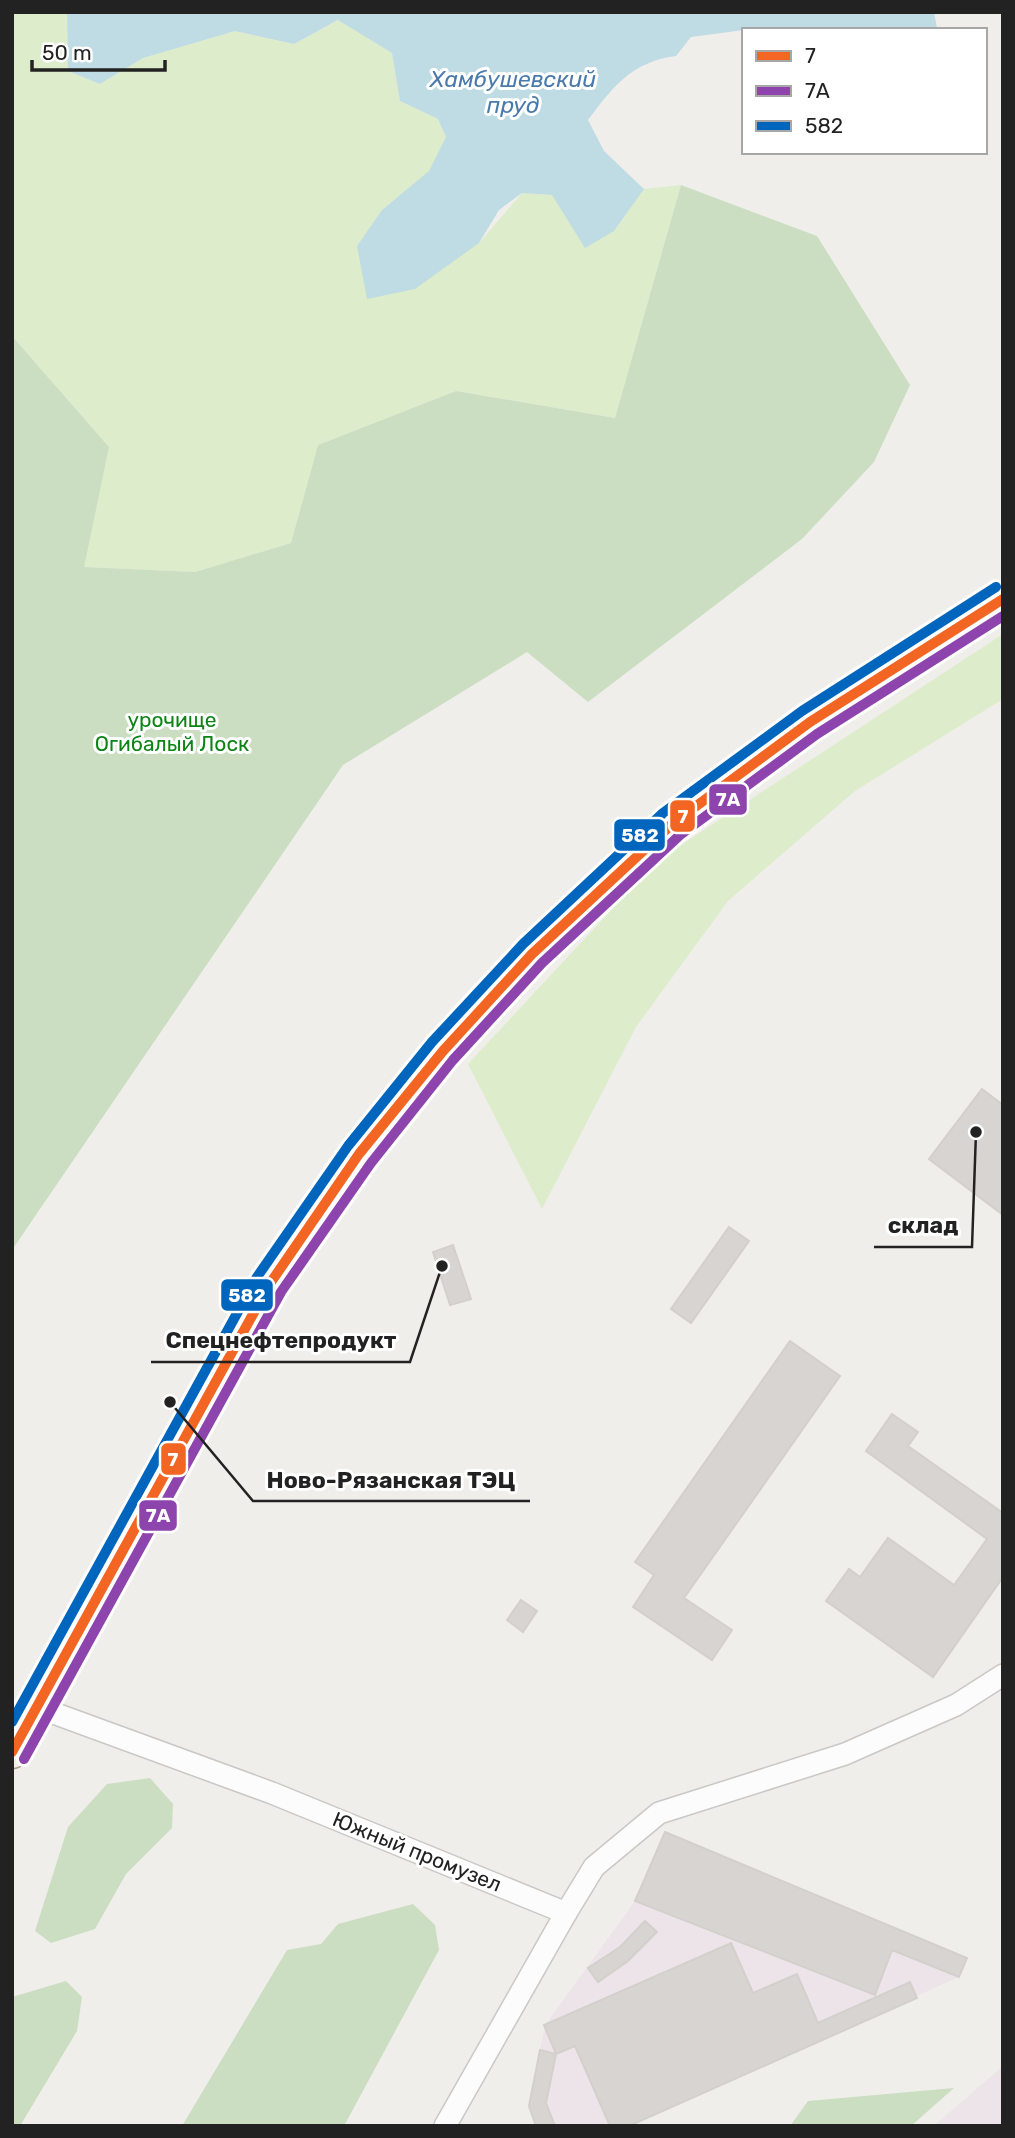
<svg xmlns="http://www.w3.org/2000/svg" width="1015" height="2138" viewBox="0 0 1015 2138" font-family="Rubik,sans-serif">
	<rect width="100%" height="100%" fill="#f0eeeb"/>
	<g fill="#ede4e9">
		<path d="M665,1832L967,1958L959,1977L629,2126H536L529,2106L545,2025L635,1901Z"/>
		<path d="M1003,2066V2126H934Z"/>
	</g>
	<g fill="#ddeccb">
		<path d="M12,12H67L68,71L100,84L143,58L235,31L294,44L339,20L392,53L400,101L438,119L446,137L430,171L382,210L479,243L522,193L552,195L614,231L644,189L681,185L615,418L456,391L318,445L291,543L195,572L83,567L109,447L12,336Z"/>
		<path d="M1003,634V699L855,791L728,901L636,1027L542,1209L468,1064L658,860Z"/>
	</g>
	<g fill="#cbdec1">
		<path d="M681,185L817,236L910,385L874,462L802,539L588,702L527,652L343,765L12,1250V336L109,447L84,567L195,572L291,543L318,445L456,391L615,418Z"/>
		<path d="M150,1778L173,1804L172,1828L126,1874L95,1929L51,1943L35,1931L68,1827L107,1784Z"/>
		<path d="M413,1904L435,1925L439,1950L344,2126H182L287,1950L321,1944L338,1924Z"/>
		<path d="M66,1981L82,1997L77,2031L20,2126H12V1997Z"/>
		<path d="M954,2088L911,2126H790L808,2101Z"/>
	</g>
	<path fill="#bfdbe3" d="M67,12H934L937,28L744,30L691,37L676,56C631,62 613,87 588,120L604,151L644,189L614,231L585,248L552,195L522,193L499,210L479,243L415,289L367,299L357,246L382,210L429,171L446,137L438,119L400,101L392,53L338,20L294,44L235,31L143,58L100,84L68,71Z"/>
	<g fill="#d7d4d2" stroke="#d3d0cc" stroke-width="2">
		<path d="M982,1089L1003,1105V1215L929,1159Z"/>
		<path d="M729,1227L749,1241L691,1323L671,1309Z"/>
		<path d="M453,1245L471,1299L450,1305L433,1252Z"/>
		<path d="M790,1341L840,1376L684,1598L732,1630L712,1660L633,1607L654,1575L635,1562Z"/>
		<path d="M892,1414L918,1432L908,1446L1003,1513V1577L933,1677L826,1601L849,1569L860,1577L888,1538L954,1585L987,1539L866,1451Z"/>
		<path d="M521,1600L537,1611L523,1632L507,1620Z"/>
		<path d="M665,1832L967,1958L959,1977L892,1950L875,1995L635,1901Z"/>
		<path d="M645,1921L657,1932L628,1961L598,1982L588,1968L620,1947Z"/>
		<path d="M731,1943L753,1993L797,1974L818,2023L910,1982L917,1998L629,2126H610L575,2046L556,2054L544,2025Z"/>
		<path d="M540,2050L556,2054L546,2103L555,2126H536L529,2106Z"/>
	</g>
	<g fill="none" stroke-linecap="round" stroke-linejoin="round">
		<g stroke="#c9c8c7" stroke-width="24">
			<g id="street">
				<path d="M37,1707L272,1793L566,1913L445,2126"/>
				<path d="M566,1913L594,1867L659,1813L845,1754L956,1705L1003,1675"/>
			</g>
		</g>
		<g stroke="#a79c86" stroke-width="35">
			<path id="primary" d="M12,1752C66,1651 121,1551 176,1451C211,1388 244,1322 283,1262C380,1115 497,980 628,862C742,759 873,680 1003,599"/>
		</g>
		<use href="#street" stroke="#fdfcfc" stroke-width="21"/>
		<use href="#primary" stroke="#f3ede7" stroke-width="32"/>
		<g stroke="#fff" stroke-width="16">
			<path id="bus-1" d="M12,1752L269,1285L359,1154L443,1051L532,954L672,824L810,722L1003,599"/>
		</g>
		<g stroke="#fff" stroke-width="16">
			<path id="bus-2" d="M24,1759L281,1292L371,1163L453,1060L542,963L680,835L817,734L1003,616"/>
		</g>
		<g stroke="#fff" stroke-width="16">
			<path id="bus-3" d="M12,1722L257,1277L348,1146L432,1042L523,944L663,813L802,711L996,587"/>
		</g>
		<use href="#bus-1" stroke="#f26522" stroke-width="10"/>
		<use href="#bus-2" stroke="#8e44ad" stroke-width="10"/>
		<use href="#bus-3" stroke="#0065bd" stroke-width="10"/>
	</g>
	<g text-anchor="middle" stroke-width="6" stroke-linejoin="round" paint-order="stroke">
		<g font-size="21" fill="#0c8416" stroke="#fff">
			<text x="172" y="727">урочище<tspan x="172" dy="24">Огибалый Лоск</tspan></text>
		</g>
		<g font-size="21" fill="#222" stroke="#fff">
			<text transform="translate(417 1852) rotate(22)" y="7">Южный промузел</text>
		</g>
		<g font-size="23" font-style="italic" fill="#4a7aab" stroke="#fff">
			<text x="513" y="87">Хамбушевский<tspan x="513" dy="26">пруд</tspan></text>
		</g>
	</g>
	<path fill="none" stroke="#222" stroke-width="2.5" d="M976 1132L972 1247H874M442 1266L410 1362H151M170 1402L253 1501H530"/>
	<g fill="#222" stroke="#fff" stroke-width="2.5">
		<circle cx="976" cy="1132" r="7"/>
		<circle cx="442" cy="1266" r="7"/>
		<circle cx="170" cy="1402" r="7"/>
	</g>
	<g font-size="23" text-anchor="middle" font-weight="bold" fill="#222" stroke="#fff" stroke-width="6" stroke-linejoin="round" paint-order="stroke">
		<text x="923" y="1233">склад</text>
		<text x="281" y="1348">Спецнефтепродукт</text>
		<text x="391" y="1488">Ново-Рязанская ТЭЦ</text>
	</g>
	<g stroke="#fff" stroke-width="2.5">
		<rect x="708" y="783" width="40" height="33" rx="7" fill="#8e44ad"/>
		<rect x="669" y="799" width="27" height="34" rx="7" fill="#f26522"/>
		<rect x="613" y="818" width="53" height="34" rx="7" fill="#0065bd"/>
		<rect x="220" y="1278" width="54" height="34" rx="7" fill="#0065bd"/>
		<rect x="160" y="1442" width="27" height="34" rx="7" fill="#f26522"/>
		<rect x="138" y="1499" width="40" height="33" rx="7" fill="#8e44ad"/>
	</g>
	<g font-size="19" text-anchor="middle" font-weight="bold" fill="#fff">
		<text x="728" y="806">7А</text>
		<text x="683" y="823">7</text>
		<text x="640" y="842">582</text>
		<text x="247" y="1302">582</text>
		<text x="173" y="1466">7</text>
		<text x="158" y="1522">7А</text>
	</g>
	<rect width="1015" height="2138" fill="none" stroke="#222222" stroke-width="28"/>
	<rect x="742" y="28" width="245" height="126" fill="#ffffff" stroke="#a7a7a7" stroke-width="2"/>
	<rect x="756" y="51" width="35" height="10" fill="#f26522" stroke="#a7a7a7" stroke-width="2"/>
	<text x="805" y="63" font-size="21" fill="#222222">7</text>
	<rect x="756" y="86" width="35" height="10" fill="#8e44ad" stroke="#a7a7a7" stroke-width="2"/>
	<text x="805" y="98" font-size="21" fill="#222222">7А</text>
	<rect x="756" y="121" width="35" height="10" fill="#0065bd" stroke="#a7a7a7" stroke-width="2"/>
	<text x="805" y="133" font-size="21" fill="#222222">582</text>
	<path d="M32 60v10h133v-10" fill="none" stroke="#222222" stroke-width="3.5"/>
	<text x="42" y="60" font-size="21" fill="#222222" stroke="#ffffff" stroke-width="5" paint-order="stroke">50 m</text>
</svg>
